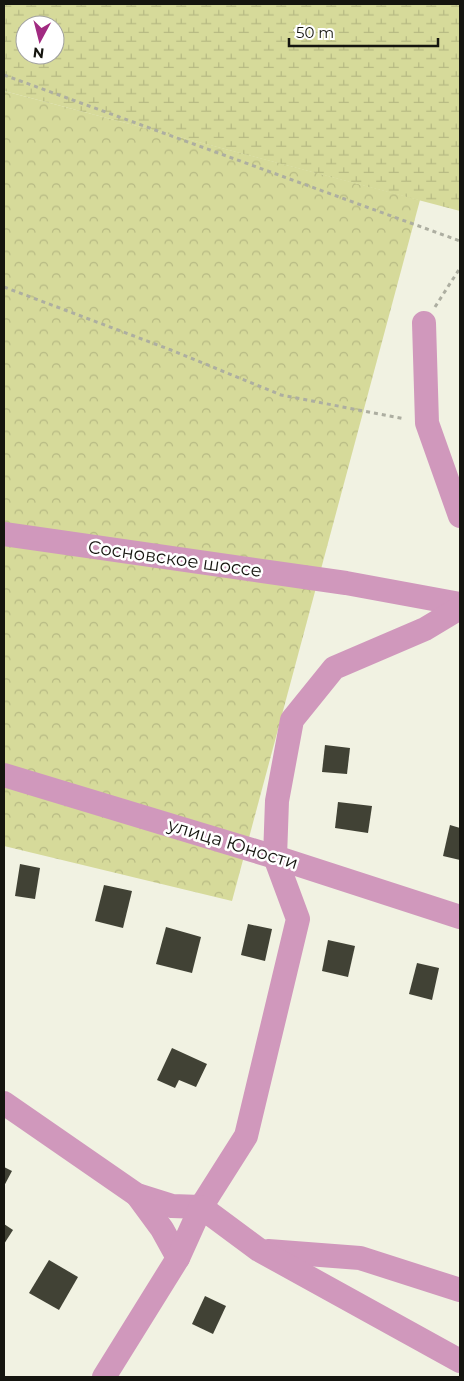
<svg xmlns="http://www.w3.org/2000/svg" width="464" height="1381" viewBox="0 0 464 1381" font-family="Montserrat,sans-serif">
	<defs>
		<pattern id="forest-crowns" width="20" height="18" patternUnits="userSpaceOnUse" patternTransform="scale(1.25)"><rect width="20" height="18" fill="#d6da9a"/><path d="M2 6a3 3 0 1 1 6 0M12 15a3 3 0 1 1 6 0" fill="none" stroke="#b7ba84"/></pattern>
		<pattern id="wetland-marsh" width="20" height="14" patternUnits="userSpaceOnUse" patternTransform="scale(1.25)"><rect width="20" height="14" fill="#d6da9a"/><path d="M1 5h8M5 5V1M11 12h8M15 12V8" fill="none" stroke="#b7ba84"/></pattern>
	</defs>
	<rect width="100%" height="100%" fill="#f1f2e2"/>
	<path fill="url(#forest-crowns)" d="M4,91L420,200L232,901L4,846Z"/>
	<path fill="url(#wetland-marsh)" fill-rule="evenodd" d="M4,4H460V211L4,91ZM25,25H55V55H25Z"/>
	<g fill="#414235">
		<path d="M325,745L350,748L347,774L322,772Z"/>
		<path d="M338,802L372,806L368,833L335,828Z"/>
		<path d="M450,825L460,828V860L443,856Z"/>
		<path d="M20,864L40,868L35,899L15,896Z"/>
		<path d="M104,885L132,891L123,928L95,921Z"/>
		<path d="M248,924L272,929L265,961L241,955Z"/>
		<path d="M166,927L201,937L192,973L156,964Z"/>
		<path d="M328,940L355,946L348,977L322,971Z"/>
		<path d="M417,963L439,968L432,1000L409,994Z"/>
		<path d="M172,1048L207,1064L196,1087L179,1080L175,1088L157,1080Z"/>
		<path d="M4,1167L12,1171L4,1186Z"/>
		<path d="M4,1224L13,1230L4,1244Z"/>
		<path d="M49,1260L78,1277L59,1310L29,1293Z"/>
		<path d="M205,1296L226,1306L213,1334L192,1324Z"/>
	</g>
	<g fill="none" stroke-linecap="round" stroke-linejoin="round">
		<g stroke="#adaea1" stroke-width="3" stroke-dasharray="4 4" stroke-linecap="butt">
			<path d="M4,75L460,241"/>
			<path d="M4,287L171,350L281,395L405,419"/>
			<path d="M435,307L460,268"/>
		</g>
		<g stroke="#d098bc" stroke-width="24">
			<path d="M424,323L427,423L460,516"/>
			<path d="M4,534L346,583L460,604"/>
			<path d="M4,775L275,857L460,917"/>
			<path d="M4,1103L137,1195L172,1206L201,1207L246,1136L298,919L275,857L277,801L292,720L334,668L425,629L460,608"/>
			<path d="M137,1195L162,1229L178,1258"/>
			<path d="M268,1251L360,1258L460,1290"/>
			<path d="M104,1377L178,1258L201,1207L259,1250L460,1361"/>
		</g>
	</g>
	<g text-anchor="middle" stroke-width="5" stroke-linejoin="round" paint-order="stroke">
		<g font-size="18" fill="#15150f" stroke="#fff">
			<text transform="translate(175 559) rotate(8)" y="6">Сосновское шоссе</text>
			<text transform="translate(233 844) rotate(17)" y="6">улица Юности</text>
		</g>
	</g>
	<rect width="464" height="1381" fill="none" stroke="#15150f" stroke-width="10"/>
	<g transform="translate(40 40) rotate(187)"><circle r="24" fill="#ffffff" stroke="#a1a19f"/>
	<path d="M0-4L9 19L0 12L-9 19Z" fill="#a12a81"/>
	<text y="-8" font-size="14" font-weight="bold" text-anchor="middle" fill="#15150f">N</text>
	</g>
	<path d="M289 38v8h149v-8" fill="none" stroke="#15150f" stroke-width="2.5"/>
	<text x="296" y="38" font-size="15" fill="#15150f" stroke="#ffffff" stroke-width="4" paint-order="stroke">50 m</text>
</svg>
